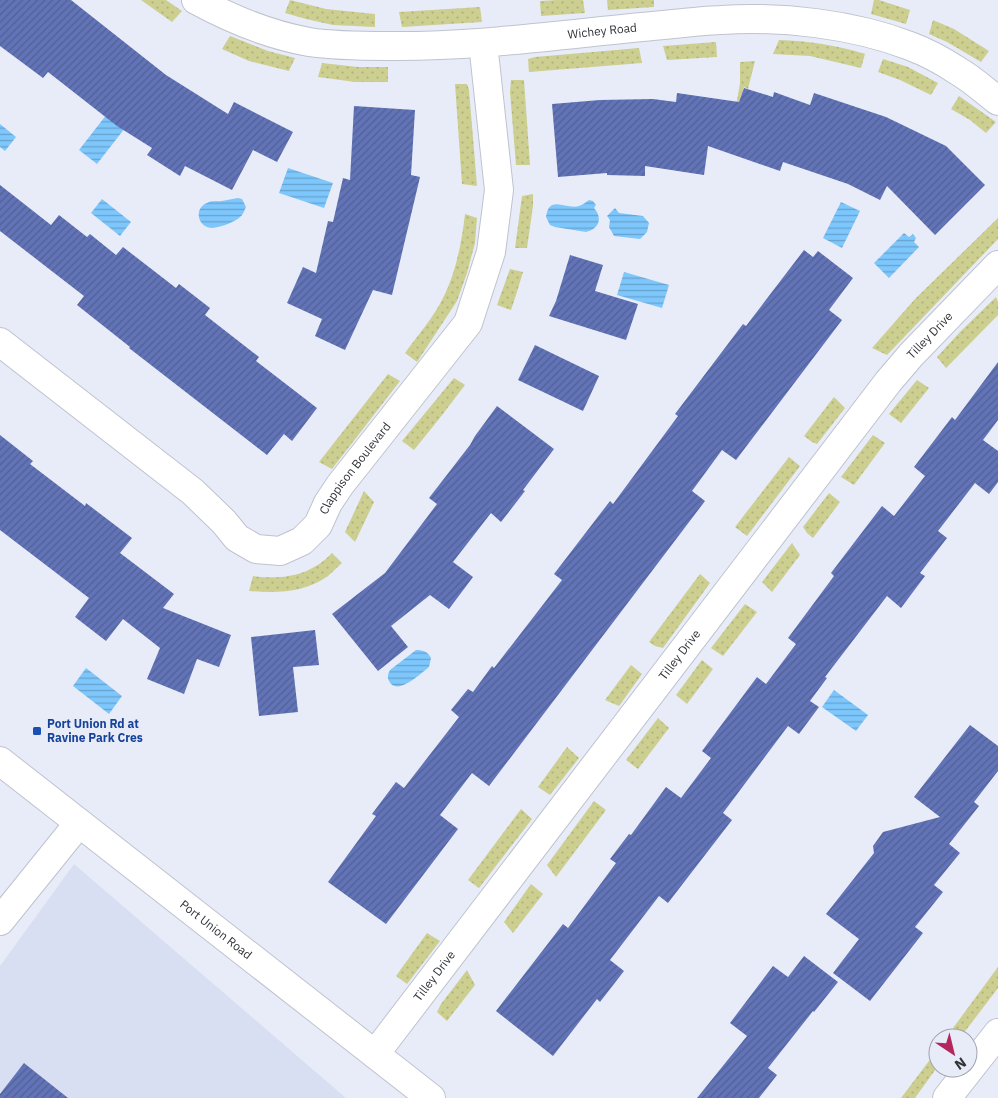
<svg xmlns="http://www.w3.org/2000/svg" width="998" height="1098" viewBox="0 0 998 1098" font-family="'IBM Plex Sans',sans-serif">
	<defs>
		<pattern id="grass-dots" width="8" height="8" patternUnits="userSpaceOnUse" patternTransform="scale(1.25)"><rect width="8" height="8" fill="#cccf90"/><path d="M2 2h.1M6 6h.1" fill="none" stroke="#b0b27d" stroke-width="1.8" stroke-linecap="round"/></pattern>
		<pattern id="water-rules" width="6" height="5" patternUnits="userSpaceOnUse" patternTransform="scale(1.25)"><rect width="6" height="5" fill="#7dc7fc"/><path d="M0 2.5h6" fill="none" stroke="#67a2cd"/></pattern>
		<pattern id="building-hatch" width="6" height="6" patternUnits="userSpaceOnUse" patternTransform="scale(1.25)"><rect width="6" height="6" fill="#6274b7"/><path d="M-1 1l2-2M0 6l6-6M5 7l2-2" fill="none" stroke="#516096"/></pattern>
	</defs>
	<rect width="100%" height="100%" fill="#e8ecf8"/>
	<path fill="#d9dff2" d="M74,864L346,1098H0V966Z"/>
	<g fill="url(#grass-dots)">
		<path d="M141,0H166L182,11L172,22Z"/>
		<path d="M290,0L326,9L375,14V27L333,25L306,19L285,13Z"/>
		<path d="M557,0H583L585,13L541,16L540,1Z"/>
		<path d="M607,0H654V7L608,10Z"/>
		<path d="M874,0H879L910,10L906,24L871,14Z"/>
		<path d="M480,7L482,22L402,27L399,12Z"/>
		<path d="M933,20L954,29L989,51L981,62L947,42L929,34Z"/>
		<path d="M230,36L268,51L295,58L289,71L249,61L222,49Z"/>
		<path d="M779,40C808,41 837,45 865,54L861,68L810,56L773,54Z"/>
		<path d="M716,42L717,57L667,60L663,46Z"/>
		<path d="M639,48L642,63L529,72L528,59L535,57Z"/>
		<path d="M883,59L908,67L938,83L931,95L900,80L878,72Z"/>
		<path d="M755,61L748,89L744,87L737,108L736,107L740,83V62Z"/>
		<path d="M322,63L358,67H388V82H355L318,77Z"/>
		<path d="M511,80H524L530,165H516L510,92Z"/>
		<path d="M455,84H467L469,90L477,186L462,184Z"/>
		<path d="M959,96L996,122L986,133L970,120L951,109Z"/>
		<path d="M533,194V206L527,248H515L522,196Z"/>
		<path d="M465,214L477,218L475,243L467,273L457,301L417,362L405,353C418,335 434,317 444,296C456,272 462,241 465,214Z"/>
		<path d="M998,218V239L887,355L872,348L915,299Z"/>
		<path d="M510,269L523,272L516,295L511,310L497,305Z"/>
		<path d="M996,297L998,302V315L946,368L937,357L960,332Z"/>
		<path d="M388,374L400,381L332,469L319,462Z"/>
		<path d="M454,378L465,385L439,419L414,450L402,441Z"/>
		<path d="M917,380L929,388L901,423L889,414Z"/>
		<path d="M834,397L845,408L817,444L812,442L804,436Z"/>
		<path d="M873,435L885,443L854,485L841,477Z"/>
		<path d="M789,457L800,466L747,536L735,527Z"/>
		<path d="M364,491L374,502L355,542L345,532Z"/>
		<path d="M829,493L840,502L813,538L807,533L803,527Z"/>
		<path d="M792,543L800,555L772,592L762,582Z"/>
		<path d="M332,553L342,563C337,567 333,572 328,576C305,593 276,593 249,591L253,576C283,580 310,576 332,553Z"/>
		<path d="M700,574L710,583L663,648L655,646L649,642Z"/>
		<path d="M745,604L757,612L723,656L711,648Z"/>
		<path d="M702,660L713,669L687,704L676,695Z"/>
		<path d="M631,665L642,674L619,706L605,700Z"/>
		<path d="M658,718L669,728L638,769L626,760Z"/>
		<path d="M567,747L579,758L550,795L538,787Z"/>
		<path d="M594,801L606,810L556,877L547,865Z"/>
		<path d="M521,809L532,819L479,888L468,880Z"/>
		<path d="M531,884L543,894L513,933L504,922Z"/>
		<path d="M427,933L440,941L407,984L396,976Z"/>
		<path d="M998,967V988L963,1034L953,1028Z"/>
		<path d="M467,970L475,985L447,1021L437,1012L441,1004Z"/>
		<path d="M938,1049V1066L915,1098H901Z"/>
	</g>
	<g fill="url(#water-rules)">
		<path d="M107,114L125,128L97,164L79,150Z"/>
		<path d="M0,124L16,137L5,151L0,147Z"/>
		<path d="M288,168L333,183L324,208L279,193Z"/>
		<path d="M238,198L242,199L246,207C244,211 243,215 240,217C234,223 214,230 207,227C196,222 196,207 207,203C212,200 217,202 222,201C227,200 232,199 238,198Z"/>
		<path d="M102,199L131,222L120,236L91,213Z"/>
		<path d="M589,200L593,201L596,205L594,208C603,218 599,229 586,232L555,227L550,225L546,217C549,194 566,210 579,206C582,205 586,202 589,200Z"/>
		<path d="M841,202L860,211L842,248L823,238Z"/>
		<path d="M615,208L619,213L643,216L649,223L647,232L640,239L614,236L609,227L610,220L607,216Z"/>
		<path d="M904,233L909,237L913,234L916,238L914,242L919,247L889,278L874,263Z"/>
		<path d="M624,272L669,285L662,308L617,295Z"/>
		<path d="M416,650C424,650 428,652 431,658L429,667C421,673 397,697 389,681C387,677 388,674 390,670Z"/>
		<path d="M86,668L122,696L109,714L73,686Z"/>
		<path d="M834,690L868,715L856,731L822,707Z"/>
	</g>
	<g fill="url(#building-hatch)">
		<path d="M0,0H71L166,75L228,114L234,102L293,132L277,162L253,150L232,190L185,166L180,176L147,155L152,148L117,126L48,72L43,78L0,46Z"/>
		<path d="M744,88L773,97L774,92L810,105L814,93L886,117L946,146L985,185L935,235L887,186L880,200L848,184L783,162L780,171L708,146L704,175L645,166V176L607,175V173L558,177L552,104L600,100L653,99L676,102L677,93L739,102Z"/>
		<path d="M354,106L415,110L411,175L420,177L392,295L373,290L345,350L315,336L322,319L287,303L303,267L316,273L328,221L333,222L343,178L350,180Z"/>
		<path d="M0,185L51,225L59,215L87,237L90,234L116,255L123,247L176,288L179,284L210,308L205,315L259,357L256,361L317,408L292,441L284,434L267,455L129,348L130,347L77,305L84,296L0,231Z"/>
		<path d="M804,250L813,257L818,251L853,278L829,310L842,320L736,460L722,450L692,491L705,501L489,786L472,773L440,815L458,829L386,924L328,882L376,816L372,814L396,782L404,788L459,717L451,710L468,689L473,692L492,666L494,668L562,580L554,574L610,501L613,504L678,416L675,414L743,324L746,326Z"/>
		<path d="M570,255L603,265L595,291L638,304L626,340L549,316L556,301Z"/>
		<path d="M535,345L599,376L583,411L518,380Z"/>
		<path d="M998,362V420L983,440L998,451V482L989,494L975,483L938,531L947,538L920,573L925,576L901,608L887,596L825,677L827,678L810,701L819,707L799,734L788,726L723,813L732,820L668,903L659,896L610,960L624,971L600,1002L597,999L553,1056L496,1011L563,924L568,928L616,863L610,859L629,834L631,835L666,787L681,798L711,758L702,751L757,677L766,684L796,644L788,638L834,576L831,573L882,506L894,516L925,476L914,467L952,417L955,420Z"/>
		<path d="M497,406L554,449L523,490L525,491L501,522L491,513L453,562L473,577L449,609L430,595L391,626L408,647L378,671L332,614L385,573L437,504L429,498L470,445L475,436Z"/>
		<path d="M0,435L33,461L30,464L85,506L86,503L132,538L120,553L174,594L163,608L231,635L219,667L197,659L184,694L147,679L160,648L123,619L106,641L75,617L89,598L0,530Z"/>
		<path d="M315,630L319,665L293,667L298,712L259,716L251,637Z"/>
		<path d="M970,725L998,746V771L974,802L979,806L949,844L960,853L934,885L943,892L915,927L923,933L870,1001L833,973L859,939L826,914L874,853L873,846L883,832L940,817L914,797Z"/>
		<path d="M804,956L838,982L814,1012L813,1011L768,1068L777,1075L759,1098H697L747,1036L730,1023L773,966L788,977Z"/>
		<path d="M24,1063L68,1098H0V1094Z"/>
	</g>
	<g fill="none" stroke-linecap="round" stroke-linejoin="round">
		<g stroke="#bfc3ce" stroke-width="30">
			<g id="minor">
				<path id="s1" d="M196,0C231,19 270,35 309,42C335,46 362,46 388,46C473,47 558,35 642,27C668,25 695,21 721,20C782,16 853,24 910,46C926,52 943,61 958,71C972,79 985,91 998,101"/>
				<path id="s2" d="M0,342L193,492L224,522L237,538L256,549L280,551L302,541L318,525L328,503L340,485L468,323L491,252L499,190L483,43"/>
				<path d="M0,921L79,823"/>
				<path id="s3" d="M375,1054L888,382L911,355L998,265"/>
			</g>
		</g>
		<g stroke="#bfc3ce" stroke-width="30">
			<path id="tertiary" d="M947,1098L998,1033"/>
		</g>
		<g stroke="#bfc3ce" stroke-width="30">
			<g id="secondary">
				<path id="s4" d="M0,761L431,1098"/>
			</g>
		</g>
		<use href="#minor" stroke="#fff" stroke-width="28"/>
		<use href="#tertiary" stroke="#fff" stroke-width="28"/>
		<use href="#secondary" stroke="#fff" stroke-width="28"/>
	</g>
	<rect fill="#1a4fb4" stroke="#e8ecf8" stroke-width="2" x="32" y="726" width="10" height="10" rx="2.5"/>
	<g text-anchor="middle" stroke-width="5" stroke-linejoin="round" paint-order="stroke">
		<g font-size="12" fill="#323438" stroke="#e8ecf8">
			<text dy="4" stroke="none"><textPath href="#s1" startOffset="415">Wichey Road</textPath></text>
			<text dy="4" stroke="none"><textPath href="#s3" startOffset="908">Tilley Drive</textPath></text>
			<text dy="4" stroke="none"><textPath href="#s2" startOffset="469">Clappison Boulevard</textPath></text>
			<text dy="4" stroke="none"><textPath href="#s3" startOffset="502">Tilley Drive</textPath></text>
			<text dy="4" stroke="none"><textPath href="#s4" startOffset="274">Port Union Road</textPath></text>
			<text dy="4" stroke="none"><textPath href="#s3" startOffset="98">Tilley Drive</textPath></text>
		</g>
		<g font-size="12" font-weight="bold" fill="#164399" stroke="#e8ecf8" text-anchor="start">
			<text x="47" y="728">Port Union Rd at<tspan x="47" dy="14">Ravine Park Cres</tspan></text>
		</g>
	</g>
	<g transform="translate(953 1053) rotate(145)"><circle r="24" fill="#e8ecf8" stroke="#9fa2ab"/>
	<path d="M0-4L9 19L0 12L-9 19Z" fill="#b4275e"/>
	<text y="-8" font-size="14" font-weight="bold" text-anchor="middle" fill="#323438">N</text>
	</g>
</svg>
